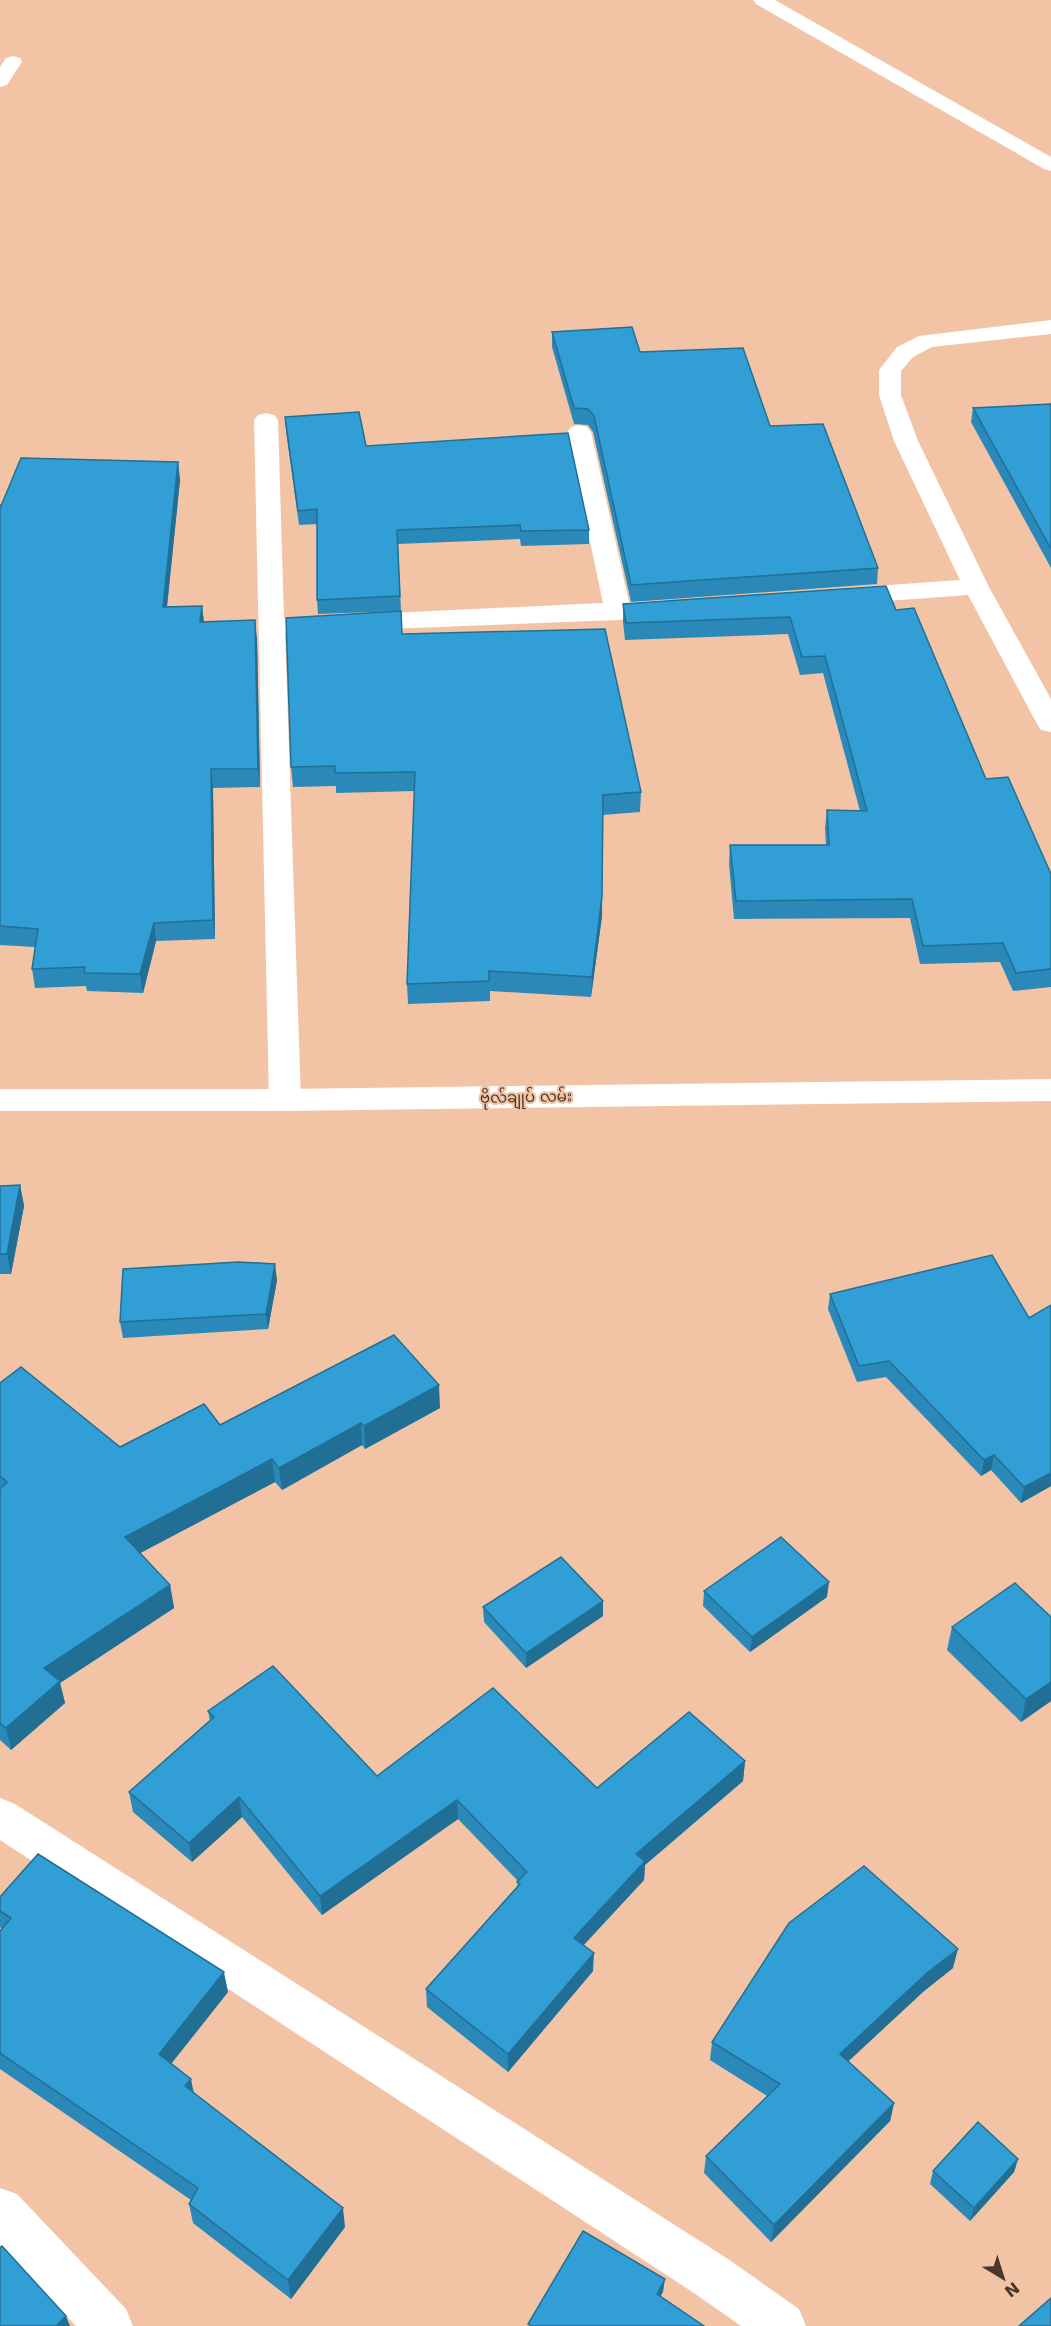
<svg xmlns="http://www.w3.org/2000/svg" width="1051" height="2326" viewBox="0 0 1051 2326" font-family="'DejaVu Sans','Noto Sans Myanmar',sans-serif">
	<rect width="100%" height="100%" fill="#f2c4a5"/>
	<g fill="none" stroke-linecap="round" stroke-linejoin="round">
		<g fill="#fff" fill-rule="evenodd">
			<path d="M753,0H775L1051,157V171L1044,169L756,4Z"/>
			<path d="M13,56L20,58L22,62L7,85L0,87V67L6,58Z"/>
			<path d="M1051,320V334L932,347L913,357L901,371V395L918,441L989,587L1051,699V732L1041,730L1037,724L968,595L846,604L837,601L833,596L837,591L846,588L960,580L894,441L879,395V370L897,347L919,336Z"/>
			<path d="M266,413L274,415L278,420L284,618L603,603L567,432L571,427L579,425L587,427L591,432L629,602L669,600L678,603L682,608L678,613L618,620L285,633L301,1100L296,1108L285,1111L274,1108L269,1100L254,420L258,415Z"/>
			<path d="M0,1798L15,1804L728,2259L799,2309L806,2326H741L694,2293L0,1840Z"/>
			<path d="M0,2188L17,2194L126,2309L133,2326H76L0,2245Z"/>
		</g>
		<path fill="#fff" fill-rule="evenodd" d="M1051,1079V1101L285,1111H0V1089H285Z"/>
	</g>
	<g fill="#2a89b8">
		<path d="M552,332L640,352L770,426L878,568L877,584L631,602L593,432L588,425L574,424L552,347Z"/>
		<path d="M1051,404V568L971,422L973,408Z"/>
		<path d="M285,417L366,446L589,530V544L521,546L520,539L398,544L401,611L318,614L317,600V524L299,525L286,431Z"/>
		<path d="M178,462L180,480L167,607L202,606L204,622L257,639L260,787L213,788L215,939L156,941L143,993L87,991L86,986L35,988L32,969L35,947L0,945V505Z"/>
		<path d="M623,604L896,610L986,779L1051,874V987L1013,991L1000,962L920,964L910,918L734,919L729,864L730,845H826L825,828L827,810L860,811L823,673L800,675L788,634L625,640L623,622Z"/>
		<path d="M402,634L641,792L640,812L603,815L602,916L591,997L490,991V1001L408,1004L407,984L415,791L336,793V786L293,787L291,767Z"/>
		<path d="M20,1185L24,1206L11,1274H0V1186Z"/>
		<path d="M277,1280L268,1329L123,1338L120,1322Z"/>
		<path d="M830,1294L1029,1318L1051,1305V1486L1021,1503L991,1470L981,1476L886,1377L857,1382L828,1309Z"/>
		<path d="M0,1383L120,1447L220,1425L440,1408L365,1449L362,1445L282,1490L275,1482L140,1553L170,1585L174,1608L60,1683L65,1703L11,1750L0,1740Z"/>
		<path d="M704,1591L827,1597L750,1652L703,1606Z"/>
		<path d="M603,1601V1616L526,1668L484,1622L483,1607Z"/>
		<path d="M1051,1617V1701L1021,1722L947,1650L952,1627Z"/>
		<path d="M208,1711L377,1776L597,1788L745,1761L743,1781L645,1865L644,1880L584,1945L593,1971L508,2072L427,2007L426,1989L517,1887L518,1881L458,1819L322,1915L242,1817L192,1862L133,1812L129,1792L210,1721Z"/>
		<path d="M0,1897L228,1992L171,2064L194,2093L345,2227L291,2299L193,2223L189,2204L191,2200L0,2069V1931L2,1929L0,1927Z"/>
		<path d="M953,1968L924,1991L848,2061L894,2103L890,2121L771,2242L704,2173L706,2156L767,2096L710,2060L712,2042Z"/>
		<path d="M1018,2159L1014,2172L970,2221L930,2184L933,2171Z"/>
	</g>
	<g fill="#226f96">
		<path d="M178,462L180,480L165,625L163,607Z"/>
		<path d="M202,606L204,624L200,622Z"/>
		<path d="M255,620L257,639L260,787L258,769Z"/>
		<path d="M211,769L213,788L215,939L213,920Z"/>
		<path d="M602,896V916L591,997L592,977Z"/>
		<path d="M154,923L156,941L143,993L140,974Z"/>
		<path d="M20,1185L24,1206L11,1274L7,1254Z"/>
		<path d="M275,1264L277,1280L268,1329L266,1314Z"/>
		<path d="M439,1385L440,1408L365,1449L364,1426Z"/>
		<path d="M361,1423L362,1445L282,1490L279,1468Z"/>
		<path d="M994,1455L991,1470L981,1476L984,1460Z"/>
		<path d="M272,1459L275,1482L129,1559L125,1537Z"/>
		<path d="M1051,1473V1486L1021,1503L1024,1487Z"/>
		<path d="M829,1582L827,1597L750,1652L752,1637Z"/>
		<path d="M170,1585L174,1608L60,1683L65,1703L11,1750L6,1728L44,1668Z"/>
		<path d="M603,1601V1616L526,1668V1653Z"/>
		<path d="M1051,1682V1701L1021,1722L1026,1699Z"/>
		<path d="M745,1761L743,1781L645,1865L644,1880L573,1956L574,1938L636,1854Z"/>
		<path d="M239,1797L242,1817L192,1862L189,1843Z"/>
		<path d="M457,1800L458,1819L322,1915L320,1896Z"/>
		<path d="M958,1949L953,1968L924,1991L837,2072L840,2054L928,1972Z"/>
		<path d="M594,1953L593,1971L508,2072V2054Z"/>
		<path d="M224,1972L228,1992L163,2074L159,2054Z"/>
		<path d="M191,2079L195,2099L185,2086Z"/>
		<path d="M894,2103L890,2121L771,2242L774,2225Z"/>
		<path d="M1018,2159L1014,2172L970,2221L974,2208Z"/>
		<path d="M343,2208L345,2227L291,2299L288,2280Z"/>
		<path d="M665,2279L663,2292L655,2307L657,2294Z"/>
		<path d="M66,2316L70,2326H56Z"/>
	</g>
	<g fill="#319fd6" stroke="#226f96" stroke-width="1.5">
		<path d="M632,327L640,352L743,348L770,426L823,424L878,568L631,585L594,416L588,409L574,408L552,332Z"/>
		<path d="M1051,404V549L973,408Z"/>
		<path d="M359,412L366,446L568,433L589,530L521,531L520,525L397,530L400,596L317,600V509L298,511L285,417Z"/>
		<path d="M21,458L178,462L163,607L202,606L200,622L255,620L258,769H211L213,920L154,923L140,974L84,973L85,967L32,969L38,929L0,926V505L1,506Z"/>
		<path d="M886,586L896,610L914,608L986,779L1008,777L1051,874V969L1016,973L1003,943L923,946L912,899L736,901L730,845H829L827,810L867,811L825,656L802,657L790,617L626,623L623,604Z"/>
		<path d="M401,611L402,634L605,629L641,792L603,795L602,896L592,977L489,971V981L407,984L415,772L335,773V766L291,767L286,618Z"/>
		<path d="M20,1185L7,1254H0V1186Z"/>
		<path d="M992,1255L1029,1318L1051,1305V1473L1024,1487L994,1455L984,1460L889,1361L859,1366L830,1294Z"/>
		<path d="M238,1262L275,1264L266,1314L120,1322L123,1269Z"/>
		<path d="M394,1335L439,1385L364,1426L361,1423L279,1468L272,1459L125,1537L170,1585L44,1668L60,1681L6,1728L0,1723V1489L7,1482L0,1476V1383L21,1367L120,1447L204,1404L220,1425Z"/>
		<path d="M781,1537L829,1582L752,1637L704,1591Z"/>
		<path d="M561,1557L603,1601L526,1653L483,1607Z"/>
		<path d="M1015,1583L1051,1617V1682L1026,1699L952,1627Z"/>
		<path d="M273,1666L377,1776L493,1688L597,1788L689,1712L745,1761L636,1854L645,1861L574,1938L594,1953L508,2054L426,1989L520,1884L517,1882L527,1872L457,1800L320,1896L239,1797L189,1843L129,1792L214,1717L208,1711Z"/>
		<path d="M38,1854L224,1972L159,2054L191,2079L185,2086L343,2208L288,2280L189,2204L198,2188L0,2053V1931L11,1918L0,1911V1897Z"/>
		<path d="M864,1866L958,1949L928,1972L840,2054L894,2103L774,2225L706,2156L780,2084L712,2042L789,1923Z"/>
		<path d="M978,2122L1018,2159L974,2208L933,2171Z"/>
		<path d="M583,2231L665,2279L657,2294L704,2326H531L528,2324Z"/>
		<path d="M2,2246L66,2316L56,2326H0V2248Z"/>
		<path d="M1051,2298V2326H1019Z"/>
	</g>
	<g text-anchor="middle" stroke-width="4.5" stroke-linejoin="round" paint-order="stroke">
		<g font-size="15" fill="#49372b" stroke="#f2c4a5">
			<text transform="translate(526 1097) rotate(-1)" y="5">ဗိုလ်ချုပ် လမ်း</text>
		</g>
	</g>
	<g transform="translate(1003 2278) rotate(142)" stroke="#f2c4a5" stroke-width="4.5" paint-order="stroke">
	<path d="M0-4.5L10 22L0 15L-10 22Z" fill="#49372b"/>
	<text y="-9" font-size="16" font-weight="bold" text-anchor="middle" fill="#49372b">N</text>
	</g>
</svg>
